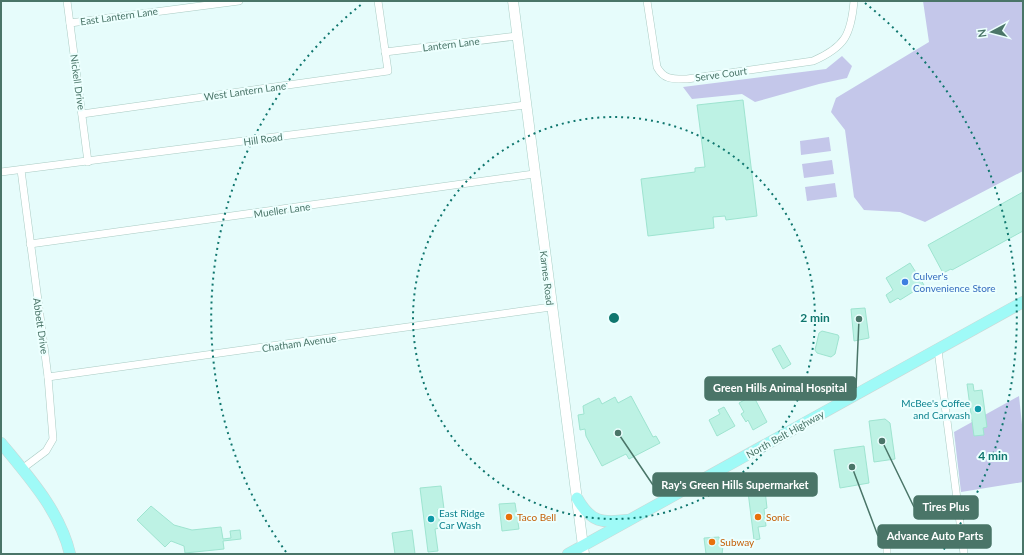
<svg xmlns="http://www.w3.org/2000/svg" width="1024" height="555" viewBox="0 0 1024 555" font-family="Lato,sans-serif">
	<rect width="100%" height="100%" fill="#e6fcfb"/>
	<g fill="#c4c7ea">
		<path d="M923,1H1023V171L925,222L900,212L864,210L854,197L845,130L831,112L836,98L929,42Z"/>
		<path d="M842,56L852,66L847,78L819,84L755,102L742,94L692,99L683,87L826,69Z"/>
		<path d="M829,137L831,151L801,155L800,141Z"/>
		<path d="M832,160L834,174L804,178L802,164Z"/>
		<path d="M835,183L837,197L807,201L805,187Z"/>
		<path d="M1019,396L1023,434V482L961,492L954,432Z"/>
	</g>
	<g fill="#bdf2e4" stroke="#9ee4d0">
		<path d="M743,100L757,216L726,220L725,216L713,217L714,228L648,236L641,179L695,172V168L705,167L697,105Z"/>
		<path d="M1023,192V231L952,270L951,269L943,273L928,245Z"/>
		<path d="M910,263L924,285L900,300L898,298L890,303L886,295L893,290L886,278Z"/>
		<path d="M865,308L869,338L854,341L851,309Z"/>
		<path d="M822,331L838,335L839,337L835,354L831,357L817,353L815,350L819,333Z"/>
		<path d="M780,345L791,364L783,369L772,349Z"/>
		<path d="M967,384H973L974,391L982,390L987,427L983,428L984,435L974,436Z"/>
		<path d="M631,396L653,437L656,436L660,443L629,459L626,454L602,466L586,436L585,429L580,430L578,415L584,414L583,406L599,398L602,404L615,397L618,403Z"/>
		<path d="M750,397L752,400L755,399L767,422L753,430L748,420L746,422L741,414L744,412L739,403Z"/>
		<path d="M724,407L735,426L717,436L709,420L720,414L718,410Z"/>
		<path d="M885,419L890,423L895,459L874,462L869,421Z"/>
		<path d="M864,446L869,483L840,488L834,450Z"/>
		<path d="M441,486L444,509H438L440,528L435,529L438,551L428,552L420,488Z"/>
		<path d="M765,490L767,508L764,509L766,526L758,527L760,539L754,540L748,492Z"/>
		<path d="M515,503L519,529L502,531L499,504Z"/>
		<path d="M151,506L174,525L192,530L221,527L223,539L231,538L230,531L240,530L241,539L223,541L224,549L185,553L184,546L171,541L165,547L137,520Z"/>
		<path d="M412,530L415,554H395L392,533Z"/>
		<path d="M719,537L720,546H723L722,554H706L704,538Z"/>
	</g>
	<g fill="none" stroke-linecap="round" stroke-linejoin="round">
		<g stroke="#a9cbc3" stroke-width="8">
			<g id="street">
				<path d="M67,1L88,162"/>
				<path d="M647,1L657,67C664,80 673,79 687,79L813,61C845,47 851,35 854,1"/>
				<path d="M70,23L239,1"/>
				<path d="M385,52L517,36"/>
				<path d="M82,114L388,71L378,1"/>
				<path d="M21,170L48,377L53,439L46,451L22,469"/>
				<path d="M1,172L525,105"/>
				<path d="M30,244L534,174"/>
				<path d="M938,350L964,554"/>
				<path d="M48,377L551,307"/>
				<path d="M887,544V554"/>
			</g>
		</g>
		<g stroke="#a7cfc6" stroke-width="11">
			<path id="secondary" d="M513,1L584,554"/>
		</g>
		<g stroke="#ccd8d5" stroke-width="12">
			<g id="primary">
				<path d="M1,443C28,476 60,511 70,554"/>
				<path d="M577,498C591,523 602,523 628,520"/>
				<path d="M568,554L1023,302"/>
			</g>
		</g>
		<use href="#street" stroke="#fff" stroke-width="7"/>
		<use href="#secondary" stroke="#fff" stroke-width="10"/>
		<use href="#primary" stroke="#9ffaf7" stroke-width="11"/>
	</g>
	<g fill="none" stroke="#0f766e" stroke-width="2" stroke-dasharray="2 4">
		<circle cx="614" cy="318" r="201"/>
		<path d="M286 552A403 403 0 0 1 363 3M865 3A403 403 0 0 1 942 552"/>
	</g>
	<circle fill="#3f7fe0" stroke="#ecfffe" stroke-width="1.5" cx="905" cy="282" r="4"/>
	<g fill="#0f9aa8" stroke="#ecfffe" stroke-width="1.5">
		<circle cx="978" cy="409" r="4"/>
		<circle cx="431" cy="519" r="4"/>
	</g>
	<g fill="#e8710a" stroke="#ecfffe" stroke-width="1.5">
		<circle cx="509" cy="517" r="4"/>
		<circle cx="758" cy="517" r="4"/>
		<circle cx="712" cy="542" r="4"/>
	</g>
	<g text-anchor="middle" stroke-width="4" stroke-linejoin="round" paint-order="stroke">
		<g font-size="10" fill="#4a7568" stroke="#ecfffe">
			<text transform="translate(119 16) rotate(-8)" y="4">East Lantern Lane</text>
			<text transform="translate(451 44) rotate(-7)" y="4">Lantern Lane</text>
			<text transform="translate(721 74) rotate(-8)" y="4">Serve Court</text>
			<text transform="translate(78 82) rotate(82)" y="4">Nickell Drive</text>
			<text transform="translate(245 91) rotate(-8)" y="4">West Lantern Lane</text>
			<text transform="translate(263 139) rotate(-8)" y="4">Hill Road</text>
			<text transform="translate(282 210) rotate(-8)" y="4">Mueller Lane</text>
			<text transform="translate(547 278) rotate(83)" y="4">Karnes Road</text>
			<text transform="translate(41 326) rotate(82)" y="4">Abbett Drive</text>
			<text transform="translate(299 343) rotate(-8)" y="4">Chatham Avenue</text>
			<text transform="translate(785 434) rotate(-29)" y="4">North Belt Highway</text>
		</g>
		<g font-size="10" fill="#366cbe" stroke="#ecfffe" text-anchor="start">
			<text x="913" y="280">Culver's<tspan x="913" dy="12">Convenience Store</tspan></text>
		</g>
		<g font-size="10" fill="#0d838f" stroke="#ecfffe" text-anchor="end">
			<text x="970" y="407">McBee's Coffee<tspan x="970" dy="12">and Carwash</tspan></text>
			<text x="439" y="517" text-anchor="start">East Ridge<tspan x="439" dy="12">Car Wash</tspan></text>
		</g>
		<g font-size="10" fill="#c56008" stroke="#ecfffe" text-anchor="start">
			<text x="517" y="521">Taco Bell</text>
			<text x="766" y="521">Sonic</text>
			<text x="720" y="546">Subway</text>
		</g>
	</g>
	<circle cx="614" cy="318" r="6" fill="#0f766e" stroke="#ecfffe" stroke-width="2"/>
	<g font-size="12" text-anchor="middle" font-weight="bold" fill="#0f766e" stroke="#ecfffe" stroke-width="4" stroke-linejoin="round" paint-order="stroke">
		<text x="815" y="322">2 min</text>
		<text x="993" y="460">4 min</text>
	</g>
	<path fill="none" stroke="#4a7568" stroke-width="1.5" d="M859 319L856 388M618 433L653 485M882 441L914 507M852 467L878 536"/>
	<g fill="#4a7568" stroke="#ecfffe" stroke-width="1.5">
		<circle cx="859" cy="319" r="4"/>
		<circle cx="618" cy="433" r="4"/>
		<circle cx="882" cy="441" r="4"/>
		<circle cx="852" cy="467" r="4"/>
	</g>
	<g fill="#4a7568" stroke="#4a7568" stroke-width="1.5">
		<rect x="705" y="377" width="151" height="23" rx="4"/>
		<rect x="653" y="473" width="164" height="23" rx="4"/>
		<rect x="914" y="496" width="64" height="23" rx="4"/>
		<rect x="878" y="525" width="113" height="23" rx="4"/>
	</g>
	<g font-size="11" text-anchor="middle" font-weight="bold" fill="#fff">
		<text x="780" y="392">Green Hills Animal Hospital</text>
		<text x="735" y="489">Ray's Green Hills Supermarket</text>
		<text x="946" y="511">Tires Plus</text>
		<text x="935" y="540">Advance Auto Parts</text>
	</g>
	<rect width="1024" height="555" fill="none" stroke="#4a7568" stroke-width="4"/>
	<g transform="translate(992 32) rotate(263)" stroke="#ecfffe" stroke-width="3" paint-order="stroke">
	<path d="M0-3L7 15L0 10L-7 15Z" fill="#4a7568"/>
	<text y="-6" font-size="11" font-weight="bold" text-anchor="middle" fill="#4a7568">N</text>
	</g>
</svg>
